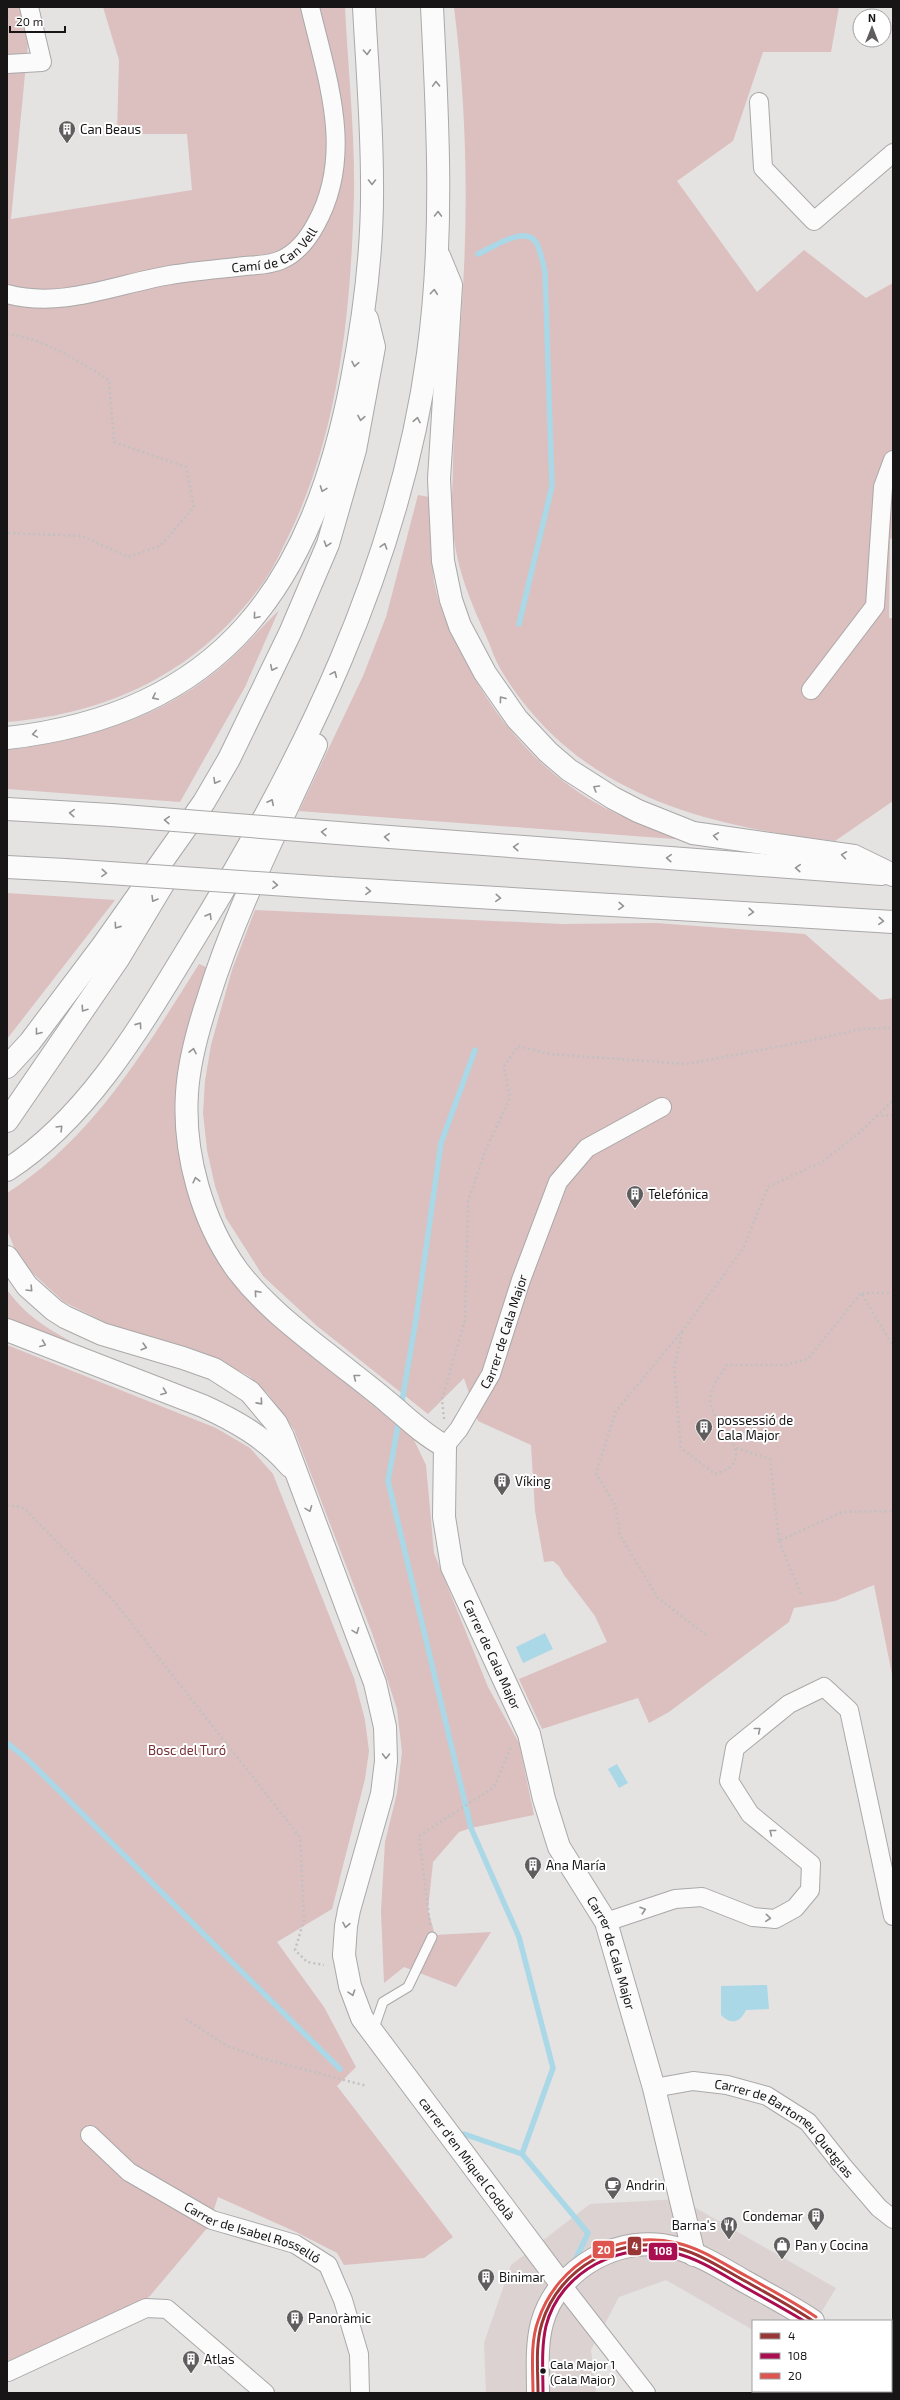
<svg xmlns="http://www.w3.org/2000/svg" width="900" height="2400" viewBox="0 0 900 2400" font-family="'Exo 2',sans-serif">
	<rect width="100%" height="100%" fill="#e5e2e2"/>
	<path fill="#dcd2d2" d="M680,2199L836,2288L816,2321H753V2330L666,2280L619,2297L591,2350L596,2393H486L484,2343L511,2265L590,2204Z"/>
	<g fill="#dcbfbf">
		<path d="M7,7H21L31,12L11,219L192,190L187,134H117L119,60L103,7H345C348,69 355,133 354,195C351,310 339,433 288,537C281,551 274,567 265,580C202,669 114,713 7,722Z"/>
		<path d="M454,7H839L831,52H763L733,141L677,181L757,292L804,250L866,298L893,283V538L890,539L889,618H893V801L835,841C702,826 575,793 501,670C495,660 491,647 486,636C468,595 455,565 452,519C451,502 453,483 453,466C454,400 461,334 464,268C468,180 465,94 454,7Z"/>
		<path d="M418,495L429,497C430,525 430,553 434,581C439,610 452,636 466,662C498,724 543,775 605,808C631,822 660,830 687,840L299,811L363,676L386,617Z"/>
		<path d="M279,610L245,687L180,802L7,789V750C83,741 158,719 218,670C240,652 259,630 279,610Z"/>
		<path d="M7,893L115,900L7,1039Z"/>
		<path d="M255,910L562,924L656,923L805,934L880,1000L893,998V1679L874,1585L835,1601L794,1608L789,1622L669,1712L649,1723L638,1698L542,1729L519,1679L607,1642L595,1616L564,1575L559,1566L553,1561L544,1562L535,1511L531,1445L478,1421L464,1378L428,1414L317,1326L263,1276L226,1218L215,1186L207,1150L203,1113L205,1081L211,1045L232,970Z"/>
		<path d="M199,964L208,968L181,1057L176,1092L177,1131L183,1175L196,1217L219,1261L239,1289L272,1324L413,1438L426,1465L434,1553L488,1687L519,1743L534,1815L471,1828L459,1832L433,1862L428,1910L435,1935L491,1932L456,1987L404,1967L384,1983L381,1911L385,1842L397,1793L402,1752L397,1709L372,1633L294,1430L268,1394L249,1376L219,1360L190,1348L112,1326L64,1302L29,1270L14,1247L7,1230V1193C93,1139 146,1048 199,964Z"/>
		<path d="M7,1290C26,1315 43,1326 70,1341L68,1345L7,1320Z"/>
		<path d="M7,1345L216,1428L250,1448L273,1474L354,1678L365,1720L369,1751L365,1779L332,1909L277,1942L324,2007L356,2067L337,2086L453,2237L424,2258L344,2265L337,2253L296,2232L218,2197L208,2227L149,2297L7,2364Z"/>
	</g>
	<g fill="#aad8e7">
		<path d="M545,1633L553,1649L523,1663L516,1647Z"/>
		<path d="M617,1764L628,1783L619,1788L608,1769Z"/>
		<path d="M767,1985L769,2009L746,2010C740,2023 731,2025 721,2015V1986Z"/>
	</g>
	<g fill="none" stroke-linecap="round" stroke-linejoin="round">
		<g stroke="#aad8e7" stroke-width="5.5">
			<path d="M478,254C492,248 523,226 535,241C541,249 542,262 545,271L552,486L519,624"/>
			<path d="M401,1407L416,1319L441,1143L475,1050"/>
			<path d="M399,1419L388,1481L471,1828L519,1937L553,2068L522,2154L588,2233L573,2265"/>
			<path d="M7,1743L27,1759L340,2069"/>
			<path d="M464,2134L522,2154"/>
		</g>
		<g stroke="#aaa8a8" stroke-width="11">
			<path id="lane" d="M373,2031L383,2002L408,1987L432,1937"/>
		</g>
		<g stroke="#aaa8a8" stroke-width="20">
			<g id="street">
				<path d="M7,64L42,62L29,7"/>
				<path d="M759,102L763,168L814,221L893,153"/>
				<path id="s1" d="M7,294C63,309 116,284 170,275C195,271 220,269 245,266C257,265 270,265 281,260C297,253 308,239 316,224C355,154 327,79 310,7"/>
				<path d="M811,690L875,606L883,487L893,460"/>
				<path id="s2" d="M445,1446L459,1429L491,1374L521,1280L558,1182L587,1148L662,1107"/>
				<path d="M606,1922L675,1899L702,1897L753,1917L775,1919L795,1908L810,1890L811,1864L750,1814L729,1781L735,1748L789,1704L824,1687L849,1710L893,1916"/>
				<path id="s3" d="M654,2088L693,2081L727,2085L767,2096L808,2122L842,2165L879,2208L893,2219"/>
				<path id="s4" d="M90,2135L129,2172L212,2220L295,2244L328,2265L343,2300L359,2354L360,2393"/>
				<path d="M562,2285L646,2393"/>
				<path d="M8,2372L146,2308L167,2309L265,2393"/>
			</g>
		</g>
		<g stroke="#aaa8a8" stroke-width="24">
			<g id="secondary">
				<path id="s5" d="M445,1446L444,1517L452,1567L529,1734L544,1799L559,1847L606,1922L654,2088L694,2255"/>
				<path id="s6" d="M344,1955L350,1986L362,2018L562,2285"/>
			</g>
		</g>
		<g stroke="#aaa8a8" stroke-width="24">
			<g id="primary">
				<path d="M887,2391L888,2393"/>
				<path d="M538,2393C538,2370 536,2346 542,2323C557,2268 621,2232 676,2248C700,2254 723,2269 744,2281C767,2294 791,2306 813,2321"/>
			</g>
		</g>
		<g stroke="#aaa8a8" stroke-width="24">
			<g id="highway">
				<path d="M439,256L451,285L439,479L443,561L451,600L460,626L485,673L517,719L548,752L569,770L613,798L638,811L693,833L854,856L893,875"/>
				<path d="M7,738C224,714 313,582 352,379C365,312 373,250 372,182C372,123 367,65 364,7"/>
				<path d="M316,745C278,829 235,911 208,999C198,1029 189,1061 187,1093C183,1153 202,1222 238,1271C264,1305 297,1330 330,1356C350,1372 370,1387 389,1403C407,1418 424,1435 445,1446"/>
				<path d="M7,809L111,815"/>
				<path d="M363,835L882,874"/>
				<path d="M7,867L65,870"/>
				<path d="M330,888L893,922"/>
				<path d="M7,1067L30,1042L103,945L204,802L229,759L290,633L328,544L355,450L374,347L367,319"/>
				<path d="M7,1121L118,959L163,884"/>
				<path d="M7,1170C89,1117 142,1024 192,942C303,762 399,566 428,354C444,239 438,123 432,7"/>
				<path d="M7,1257L27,1286L54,1310L65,1317L102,1334L183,1358L214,1369L250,1392L276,1423L283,1437L375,1683L385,1727L386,1761L382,1794L349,1910L346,1926L344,1955"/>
				<path d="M7,1330L203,1406C236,1421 266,1438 290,1466"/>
			</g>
		</g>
		<g stroke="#c2c1c1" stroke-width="2.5" stroke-dasharray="2 3" stroke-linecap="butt">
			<path d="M7,334C43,338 78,361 109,380L114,442L186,467L194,507L160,546L128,557L82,536L7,533"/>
			<path d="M876,1116L893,1115"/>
			<path d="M862,1293H893"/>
			<path d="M682,1332L674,1368L681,1448L715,1474C761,1461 718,1429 711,1406C707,1391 719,1376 727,1365H786L808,1359L861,1293L893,1346"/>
			<path d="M444,1419L442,1399L465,1320L468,1202L486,1149L510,1098L504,1066L518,1046L549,1054L687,1064L813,1040L861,1029L893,1028"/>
			<path d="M736,1448L770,1459L779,1541L842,1512L893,1511"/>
			<path d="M7,1505L24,1508L114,1601L300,1837L304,1920L295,1950L307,1962L324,1965"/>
			<path d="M779,1541L801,1594"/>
			<path d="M706,1635L658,1598L620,1535L615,1505L596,1473L616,1411L682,1331L743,1249L768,1187L822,1162L858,1134L893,1100"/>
			<path d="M430,1925L419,1836L494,1787L511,1747"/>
			<path d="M186,2019L227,2046L261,2058L367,2086"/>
		</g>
		<use href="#lane" stroke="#fbfbfb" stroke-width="9"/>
		<use href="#street" stroke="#fbfbfb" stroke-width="18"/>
		<use href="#secondary" stroke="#fbfbfb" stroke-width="22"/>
		<use href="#primary" stroke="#fbfbfb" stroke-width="22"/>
		<use href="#highway" stroke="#fbfbfb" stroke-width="22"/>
		<g stroke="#aaa8a8" stroke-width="24" stroke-linecap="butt">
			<g id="highway-bridge">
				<path d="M111,815L363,835"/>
				<path d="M65,870L330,888"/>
			</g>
		</g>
		<use href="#highway-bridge" stroke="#fbfbfb" stroke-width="22"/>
		<g stroke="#fff" stroke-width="6">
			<path id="bus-1" d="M538,2393C538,2370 535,2346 542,2323C559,2267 620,2234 677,2248C701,2254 723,2269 745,2281C768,2294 791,2306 813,2321"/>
		</g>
		<g stroke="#fff" stroke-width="6">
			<path id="bus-2" d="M543,2393C543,2371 541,2348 546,2326C560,2271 622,2240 675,2253C699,2259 720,2273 741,2285C762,2297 783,2308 804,2321"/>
		</g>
		<g stroke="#fff" stroke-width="6">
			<path id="bus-3" d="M533,2393C533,2370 530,2343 538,2321C557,2263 618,2229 677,2243C703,2249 725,2265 748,2277C771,2290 794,2302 816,2317"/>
		</g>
		<use href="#bus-1" stroke="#993636" stroke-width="3"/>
		<use href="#bus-2" stroke="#aa0e51" stroke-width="3"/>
		<use href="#bus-3" stroke="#de544e" stroke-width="3"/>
	</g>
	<defs><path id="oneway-chevron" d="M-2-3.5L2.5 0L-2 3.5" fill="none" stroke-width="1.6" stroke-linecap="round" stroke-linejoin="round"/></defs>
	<g stroke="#949494">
		<use href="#oneway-chevron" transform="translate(367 52) rotate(87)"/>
		<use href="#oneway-chevron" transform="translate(436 84) rotate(-92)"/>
		<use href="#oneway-chevron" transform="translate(372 182) rotate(90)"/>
		<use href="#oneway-chevron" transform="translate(438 214) rotate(-89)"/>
		<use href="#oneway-chevron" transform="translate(434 292) rotate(-85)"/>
		<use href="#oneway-chevron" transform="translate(355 364) rotate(101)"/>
		<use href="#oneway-chevron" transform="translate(361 418) rotate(100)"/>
		<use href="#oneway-chevron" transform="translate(417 420) rotate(-79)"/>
		<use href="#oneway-chevron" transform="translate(323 489) rotate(110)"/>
		<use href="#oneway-chevron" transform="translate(327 544) rotate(108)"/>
		<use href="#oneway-chevron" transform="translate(384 546) rotate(-72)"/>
		<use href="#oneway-chevron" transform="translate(256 616) rotate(130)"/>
		<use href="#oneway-chevron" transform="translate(273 668) rotate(116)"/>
		<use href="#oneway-chevron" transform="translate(334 674) rotate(-66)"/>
		<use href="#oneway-chevron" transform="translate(155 697) rotate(153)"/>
		<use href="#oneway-chevron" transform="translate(502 699) rotate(-127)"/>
		<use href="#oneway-chevron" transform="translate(35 734) rotate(171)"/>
		<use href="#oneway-chevron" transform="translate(216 781) rotate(120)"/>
		<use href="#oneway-chevron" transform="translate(596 788) rotate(-149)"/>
		<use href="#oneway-chevron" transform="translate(271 802) rotate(-63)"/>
		<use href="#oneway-chevron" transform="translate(72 813) rotate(-176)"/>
		<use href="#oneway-chevron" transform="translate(167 820) rotate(-176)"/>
		<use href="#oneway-chevron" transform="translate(324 832) rotate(-176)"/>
		<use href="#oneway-chevron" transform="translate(716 836) rotate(-172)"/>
		<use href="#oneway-chevron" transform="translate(387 837) rotate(-176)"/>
		<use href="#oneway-chevron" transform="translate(516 847) rotate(-176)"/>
		<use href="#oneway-chevron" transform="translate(844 855) rotate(-172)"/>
		<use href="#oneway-chevron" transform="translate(669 858) rotate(-176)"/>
		<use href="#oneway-chevron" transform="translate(798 868) rotate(-176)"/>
		<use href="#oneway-chevron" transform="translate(104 873) rotate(4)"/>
		<use href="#oneway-chevron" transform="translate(275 885) rotate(4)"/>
		<use href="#oneway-chevron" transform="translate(368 891) rotate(3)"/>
		<use href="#oneway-chevron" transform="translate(498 898) rotate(4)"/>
		<use href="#oneway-chevron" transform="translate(154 899) rotate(121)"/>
		<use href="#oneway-chevron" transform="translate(621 906) rotate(3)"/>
		<use href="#oneway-chevron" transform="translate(751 912) rotate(4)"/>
		<use href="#oneway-chevron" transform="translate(209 916) rotate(-59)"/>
		<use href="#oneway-chevron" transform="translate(881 921) rotate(4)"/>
		<use href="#oneway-chevron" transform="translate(117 926) rotate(125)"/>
		<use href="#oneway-chevron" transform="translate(84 1009) rotate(124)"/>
		<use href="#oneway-chevron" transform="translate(139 1025) rotate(-55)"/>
		<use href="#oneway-chevron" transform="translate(38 1032) rotate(128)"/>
		<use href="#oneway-chevron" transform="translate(193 1051) rotate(-78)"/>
		<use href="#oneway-chevron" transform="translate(60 1128) rotate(-45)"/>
		<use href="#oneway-chevron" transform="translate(196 1180) rotate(-104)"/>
		<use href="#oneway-chevron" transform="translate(30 1289) rotate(46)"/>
		<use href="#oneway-chevron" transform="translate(257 1293) rotate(-131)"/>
		<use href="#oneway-chevron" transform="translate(43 1344) rotate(22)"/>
		<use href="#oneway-chevron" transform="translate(144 1347) rotate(16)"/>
		<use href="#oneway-chevron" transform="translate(356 1377) rotate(-142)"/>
		<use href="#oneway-chevron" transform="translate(164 1392) rotate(21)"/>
		<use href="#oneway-chevron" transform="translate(260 1402) rotate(48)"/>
		<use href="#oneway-chevron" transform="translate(309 1509) rotate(69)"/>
		<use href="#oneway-chevron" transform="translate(356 1631) rotate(69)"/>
		<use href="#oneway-chevron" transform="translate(758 1730) rotate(-39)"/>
		<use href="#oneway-chevron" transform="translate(386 1756) rotate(91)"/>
		<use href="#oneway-chevron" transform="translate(772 1832) rotate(-141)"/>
		<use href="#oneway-chevron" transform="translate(643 1910) rotate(-18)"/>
		<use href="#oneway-chevron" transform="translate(768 1918) rotate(5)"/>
		<use href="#oneway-chevron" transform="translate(346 1925) rotate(100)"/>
		<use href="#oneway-chevron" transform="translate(352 1993) rotate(72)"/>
	</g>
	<defs>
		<g id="building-pin" transform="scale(0.9)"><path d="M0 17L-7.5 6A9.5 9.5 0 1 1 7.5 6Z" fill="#5f5d5d" stroke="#fff"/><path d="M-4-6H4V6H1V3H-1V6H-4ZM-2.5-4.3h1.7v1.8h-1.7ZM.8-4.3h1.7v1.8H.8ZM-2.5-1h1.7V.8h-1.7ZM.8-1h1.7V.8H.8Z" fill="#fff"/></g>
		<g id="cafe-pin" transform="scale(0.9)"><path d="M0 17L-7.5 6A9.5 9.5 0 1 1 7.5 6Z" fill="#5f5d5d" stroke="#fff"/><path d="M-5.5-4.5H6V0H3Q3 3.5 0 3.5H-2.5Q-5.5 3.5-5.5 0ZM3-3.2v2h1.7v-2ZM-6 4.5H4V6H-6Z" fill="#fff"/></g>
		<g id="restaurant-pin" transform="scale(0.9)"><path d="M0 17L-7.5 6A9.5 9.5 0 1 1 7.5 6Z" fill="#5f5d5d" stroke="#fff"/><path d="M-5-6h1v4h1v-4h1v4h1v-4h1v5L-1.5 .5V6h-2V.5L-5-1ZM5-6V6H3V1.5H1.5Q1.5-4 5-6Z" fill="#fff"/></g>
		<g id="shop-pin" transform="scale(0.9)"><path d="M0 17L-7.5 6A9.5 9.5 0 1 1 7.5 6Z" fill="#5f5d5d" stroke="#fff"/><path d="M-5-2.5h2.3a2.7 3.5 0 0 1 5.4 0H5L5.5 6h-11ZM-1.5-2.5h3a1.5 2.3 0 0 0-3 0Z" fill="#fff"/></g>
	</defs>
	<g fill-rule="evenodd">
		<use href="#building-pin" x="67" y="129"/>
		<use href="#building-pin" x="635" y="1194"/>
		<use href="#building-pin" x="704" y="1427"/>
		<use href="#building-pin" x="502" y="1481"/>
		<use href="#building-pin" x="533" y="1865"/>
		<use href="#cafe-pin" x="613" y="2185"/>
		<use href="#building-pin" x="816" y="2216"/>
		<use href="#restaurant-pin" x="729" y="2225"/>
		<use href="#shop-pin" x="782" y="2245"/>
		<use href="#building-pin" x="486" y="2277"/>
		<use href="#building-pin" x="295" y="2318"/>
		<use href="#building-pin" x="191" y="2359"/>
	</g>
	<circle fill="#171515" stroke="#fff" stroke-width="1.5" cx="543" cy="2371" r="3.5"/>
	<g text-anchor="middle" stroke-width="4" stroke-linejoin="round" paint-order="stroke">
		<g font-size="12" fill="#171515" stroke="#fff" text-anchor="start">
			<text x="550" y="2369">Cala Major 1<tspan x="550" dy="15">(Cala Major)</tspan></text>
		</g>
		<g font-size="13" fill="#171515" stroke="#fff" text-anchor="start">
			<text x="80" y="134">Can Beaus</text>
			<text x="648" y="1199">Telefónica</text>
			<text x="717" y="1425">possessió de<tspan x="717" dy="15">Cala Major</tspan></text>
			<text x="515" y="1486">Víking</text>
			<text x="546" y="1870">Ana María</text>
			<text x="626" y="2190">Andrin</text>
			<text x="803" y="2221" text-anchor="end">Condemar</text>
			<text x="716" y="2230" text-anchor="end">Barna's</text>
			<text x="795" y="2250">Pan y Cocina</text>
			<text x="499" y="2282">Binimar</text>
			<text x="308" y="2323">Panoràmic</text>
			<text x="204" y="2364">Atlas</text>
		</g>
		<g font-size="13" fill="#171515" stroke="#fff">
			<text dy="5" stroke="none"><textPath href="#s1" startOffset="276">Camí de Can Vell</textPath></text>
			<text dy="5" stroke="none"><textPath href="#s2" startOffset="130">Carrer de Cala Major</textPath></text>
			<text dy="5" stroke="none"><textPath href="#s5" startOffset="218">Carrer de Cala Major</textPath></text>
			<text dy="5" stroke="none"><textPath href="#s5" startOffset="542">Carrer de Cala Major</textPath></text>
			<text dy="5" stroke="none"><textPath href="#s3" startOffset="147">Carrer de Bartomeu Quetglas</textPath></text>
			<text dy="5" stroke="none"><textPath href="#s6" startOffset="241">carrer d'en Miquel Codolà</textPath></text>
			<text dy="5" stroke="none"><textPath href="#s4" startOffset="192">Carrer de Isabel Rosselló</textPath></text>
		</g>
		<g font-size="13" fill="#772e34" stroke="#fff">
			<text x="187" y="1755">Bosc del Turó</text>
		</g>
	</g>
	<g stroke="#fff" stroke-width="1.5">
		<rect x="627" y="2236" width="15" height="20" rx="4" fill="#993636"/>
		<rect x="592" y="2240" width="23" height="19" rx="4" fill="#de544e"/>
		<rect x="648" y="2242" width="30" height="19" rx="4" fill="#aa0e51"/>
	</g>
	<g font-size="11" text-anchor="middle" font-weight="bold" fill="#fff">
		<text x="635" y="2250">4</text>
		<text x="604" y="2254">20</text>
		<text x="663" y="2255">108</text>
	</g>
	<rect width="900" height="2400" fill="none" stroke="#171515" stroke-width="16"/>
	<rect x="752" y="2320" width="140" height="72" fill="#ffffff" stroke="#a2a1a1"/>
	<rect x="760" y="2333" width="20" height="6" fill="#993636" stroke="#a2a1a1"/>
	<text x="788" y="2340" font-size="12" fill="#171515">4</text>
	<rect x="760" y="2353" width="20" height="6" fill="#aa0e51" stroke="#a2a1a1"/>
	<text x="788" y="2360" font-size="12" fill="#171515">108</text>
	<rect x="760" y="2373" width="20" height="6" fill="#de544e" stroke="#a2a1a1"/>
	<text x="788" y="2380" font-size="12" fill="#171515">20</text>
	<g transform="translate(872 28)"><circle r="19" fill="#ffffff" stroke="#a2a1a1"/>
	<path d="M0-3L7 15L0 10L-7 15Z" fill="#5f5d5d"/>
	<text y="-6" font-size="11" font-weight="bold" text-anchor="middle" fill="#171515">N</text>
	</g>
	<path d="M10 26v6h55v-6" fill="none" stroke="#171515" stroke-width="2"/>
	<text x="16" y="26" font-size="12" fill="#171515" stroke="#ffffff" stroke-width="3" paint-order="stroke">20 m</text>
</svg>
